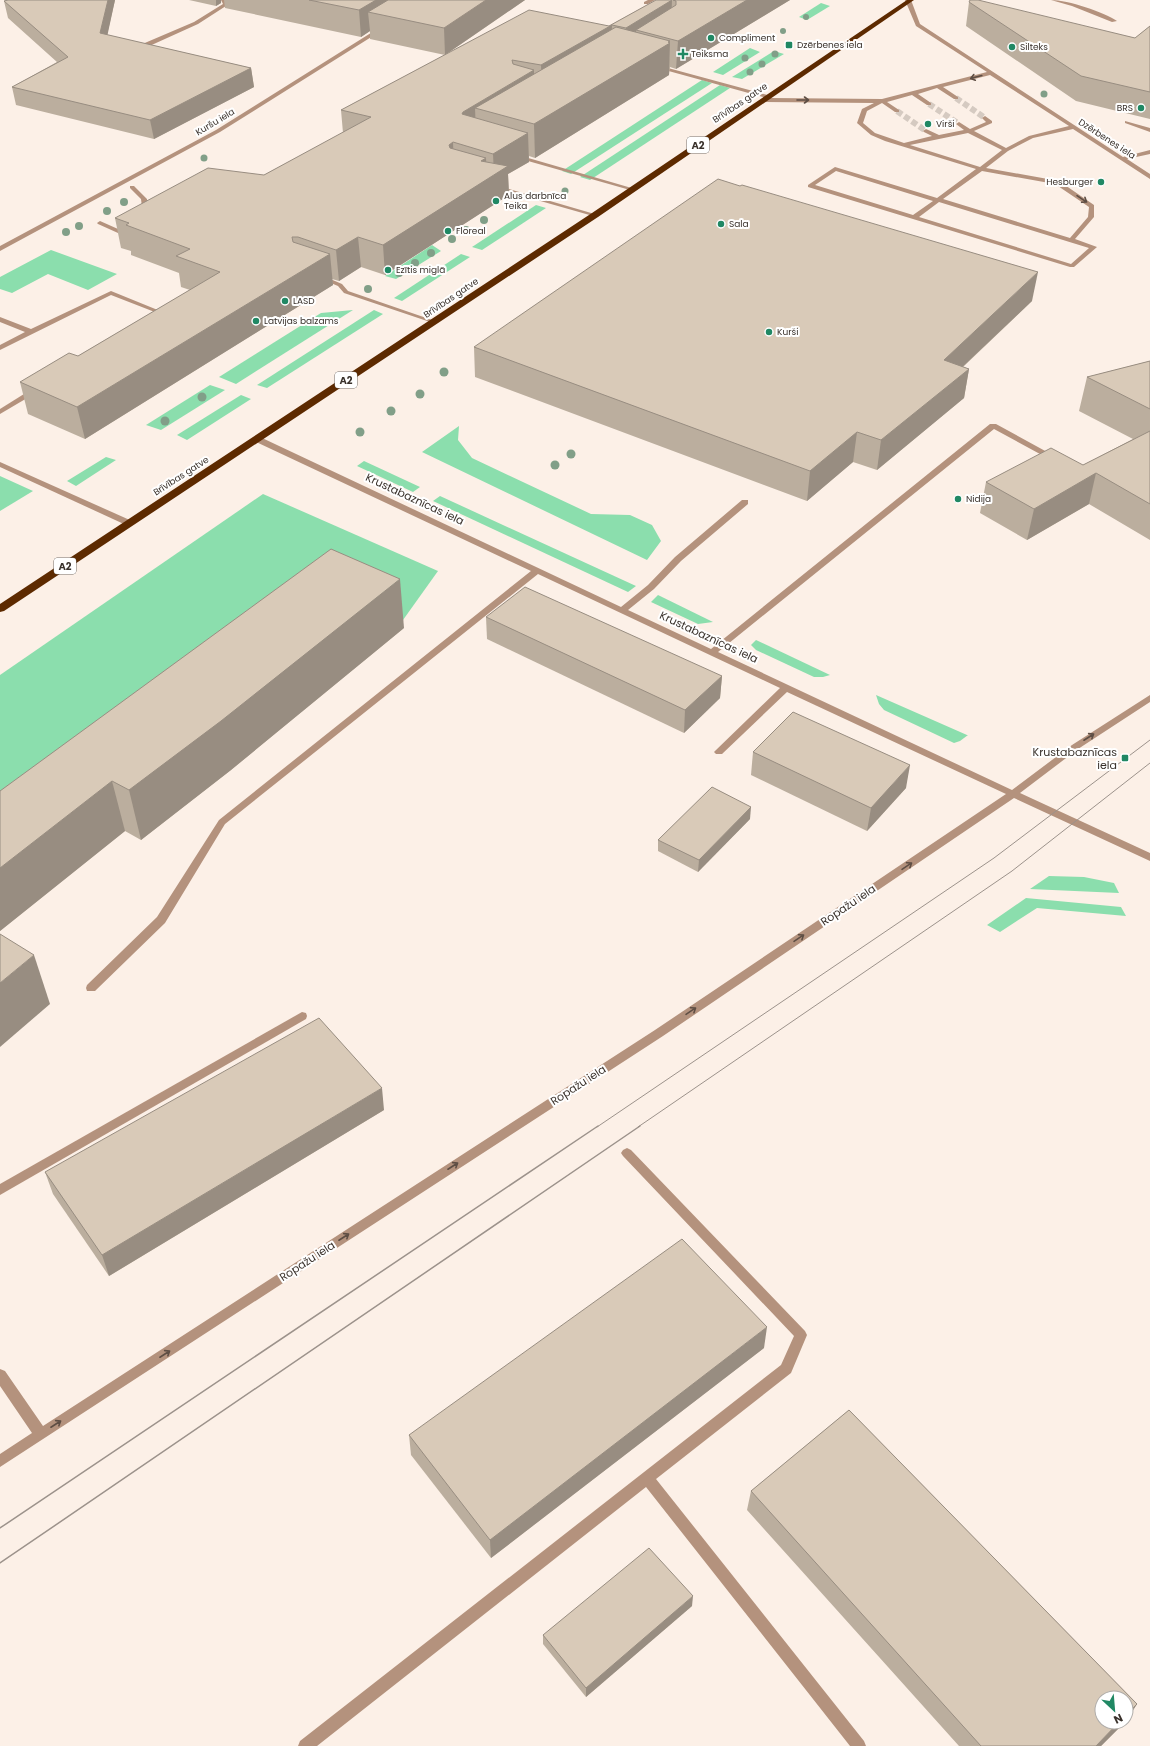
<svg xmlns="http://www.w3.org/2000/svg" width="1150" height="1746" viewBox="0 0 1150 1746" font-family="Poppins,sans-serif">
	<rect width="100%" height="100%" fill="#fcf0e7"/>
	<g fill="#8bdead">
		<path d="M821,3L830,6L807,20L799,17Z"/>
		<path d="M750,48L760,52L723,75L713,72Z"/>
		<path d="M774,51L784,54L742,79L732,77Z"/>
		<path d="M702,80L712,83L571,174L562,171Z"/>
		<path d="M720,85L730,88L590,180L580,177Z"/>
		<path d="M536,205L546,208L482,250L472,247Z"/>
		<path d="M432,245L441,251L396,279L385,276Z"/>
		<path d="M51,250L117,274L88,290L48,274L12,293L0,289V277Z"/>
		<path d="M461,254L470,257L402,301L394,298Z"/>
		<path d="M353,310L236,384L219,377L321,313Z"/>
		<path d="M374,310L383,314L267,388L257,385Z"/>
		<path d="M210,385L225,390L161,430L146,425Z"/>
		<path d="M241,395L251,399L187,440L177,435Z"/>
		<path d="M459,426L458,440L472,458L591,514L630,515L652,525L661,541L647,560L422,452Z"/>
		<path d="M106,457L116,460L76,486L67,481Z"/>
		<path d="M364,461L420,487L413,492L357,466Z"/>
		<path d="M0,476L33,491L0,511Z"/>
		<path d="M263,494L438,571L403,620L0,848V675Z"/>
		<path d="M440,496L636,586L628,592L433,501Z"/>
		<path d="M658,595L713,622L698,624L651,602Z"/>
		<path d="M756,640L830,675L823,677H814L756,650L751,645Z"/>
		<path d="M876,695L967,735H968L960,741L954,743L884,710L879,704Z"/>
		<path d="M1049,876L1084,877L1114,883L1119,893L1030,889Z"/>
		<path d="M1026,898L1121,907L1126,916L1037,908L1000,932L987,925Z"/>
	</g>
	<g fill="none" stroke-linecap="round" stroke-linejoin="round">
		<g stroke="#d5cac1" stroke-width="6" stroke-dasharray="6 3" stroke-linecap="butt">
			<path d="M956,98L985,118"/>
			<path d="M929,104L959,124"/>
			<path d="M897,111L926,131"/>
		</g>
		<g fill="#b4927d" fill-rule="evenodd">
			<path d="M221,0H227L229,4L198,24L145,48L136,50L133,48L194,22L223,4Z"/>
			<path d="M648,0H655L648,4H644V2Z"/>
			<path d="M905,0H911L920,24L1123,157L1150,150V154L1127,159L1150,174V179L1073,129L1033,138L1008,151L986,168L1059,181L1094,205V217L1075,239L1097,247L1074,267H1070L808,187V185L835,167L937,198L976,169L885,141L871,135L857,123L862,109L874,103L764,102L761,100L762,99L767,98L654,67L657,65L771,96V98L882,99L987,72L916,26ZM990,75L1069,126L1029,136L1006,148L974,131L992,123V121L985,116L982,118L986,122L970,129L959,122L956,124L964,130L939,135L926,129L923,131L924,132L932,136L904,143L875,133L863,123L867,111L882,103L895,112H899V110L887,102L912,95L927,105H931V103L918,94L937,88L954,99H958V97L943,87ZM968,133L1002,150L980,167L910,145ZM836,171L933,201L913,215L815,185ZM982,171L1055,184L1089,207L1088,217L1070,238L943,199ZM939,202L1089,248L1071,264L919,217Z"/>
			<path d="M1051,0C1068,0 1104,12 1117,21L1112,22L1072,6Z"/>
			<path d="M382,26L385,28L384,29L220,132L0,251V246L216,130Z"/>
			<path d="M1125,121L1150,128V132L1125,123Z"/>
			<path d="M514,155H518L635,189L630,190L514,157Z"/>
			<path d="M130,186H134L147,199L148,216L143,215L141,199L130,188Z"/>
			<path d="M495,186H499L598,215L593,216L495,188Z"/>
			<path d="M100,221L118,229L129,224L132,226L118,233L98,224L97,223Z"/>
			<path d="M321,275L342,284L348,291L438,322L433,323L344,293L338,286L319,278L318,277Z"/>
			<path d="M111,291L170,315L165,316L111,295L0,350V345L25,332L0,322V317L31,329Z"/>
			<path d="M32,389H35L39,391L0,414V409Z"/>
			<path d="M990,424H996L1058,458L1054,460H1051L994,429L718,652L1012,790L1072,745L1150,695V702L1078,749L1020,793L1150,853V861L1014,798L663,1036L0,1467V1454L32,1433L0,1386V1369L5,1371L43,1426L655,1030L1006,794L787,692L722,754H716L714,752L716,750L780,688L538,574L225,824L165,923L95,991H87L86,988L87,985L157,917L219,820L531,571L254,441V437H260L621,607L648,585L675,557L742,500H748V504L681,561L654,589L628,610L711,649Z"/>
			<path d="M0,462L132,521L133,523L129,525H126L0,467Z"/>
			<path d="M302,1012L306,1013L307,1016L306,1019L0,1195V1184Z"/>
			<path d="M627,1148L631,1150L805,1331L807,1335L791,1373L656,1479L864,1741L866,1746H850L646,1487L317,1746H298L300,1741L781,1365L794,1336L623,1156L621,1153L623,1150Z"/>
		</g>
		<path fill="#5d2a00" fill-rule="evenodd" d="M907,0H914L598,217L4,611L0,612V604L592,213Z"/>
		<g stroke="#9c928b" stroke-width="1">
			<path d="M597,1127L994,858L1150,740"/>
			<path d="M638,1127L1012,871L1150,763"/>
		</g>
		<g stroke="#9c928b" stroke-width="1.5">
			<path d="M0,1528L598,1126"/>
			<path d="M0,1563L640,1126"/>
		</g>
	</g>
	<g fill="#819f88">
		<circle cx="806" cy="17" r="3"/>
		<circle cx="783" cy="31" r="3"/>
		<circle cx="768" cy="40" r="3"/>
		<circle cx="775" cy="54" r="3.5"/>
		<circle cx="745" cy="58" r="3.5"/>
		<circle cx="762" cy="64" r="3.5"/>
		<circle cx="750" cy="72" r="3.5"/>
		<circle cx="1044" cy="94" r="3.5"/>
		<circle cx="204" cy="158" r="3.5"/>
		<circle cx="565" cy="191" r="3.5"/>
		<circle cx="124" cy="202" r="4"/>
		<circle cx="107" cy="211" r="4"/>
		<circle cx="484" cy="220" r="4"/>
		<circle cx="79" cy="226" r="4"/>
		<circle cx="466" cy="230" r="4"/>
		<circle cx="66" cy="232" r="4"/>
		<circle cx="452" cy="239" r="4"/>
		<circle cx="431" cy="253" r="4"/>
		<circle cx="415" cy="263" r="4"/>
		<circle cx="399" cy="273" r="4"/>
		<circle cx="368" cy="289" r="4"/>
		<circle cx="444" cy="372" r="4.5"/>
		<circle cx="420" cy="394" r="4.5"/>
		<circle cx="202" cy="397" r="4.5"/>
		<circle cx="391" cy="411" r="4.5"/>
		<circle cx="165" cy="421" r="4.5"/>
		<circle cx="360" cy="432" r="4.5"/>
		<circle cx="571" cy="454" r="4.5"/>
		<circle cx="555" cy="465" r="4.5"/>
	</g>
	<g fill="#bbae9e">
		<path d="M8,0H115L107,35L251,68L254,87L154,139L16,105L12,87L57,62L8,18L4,1Z"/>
		<path d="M189,0H221V3L216,6Z"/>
		<path d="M224,0H525L448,53L609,26L656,0H790L676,69L670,67L669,75L535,158L529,156V162L508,174L509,195L385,275L361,267L339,281L332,279L333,285L85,439L28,414L20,382L78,356L190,290L181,287L179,273L131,255V251L121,248L115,218L264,175L343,133L341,110L445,55L370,39V31L361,37L225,8Z"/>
		<path d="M969,2L1135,38L1150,26V119L1076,101L966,26Z"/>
		<path d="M1032,301L963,367L969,369L964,398L877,470L853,462L807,501L475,377L474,347Z"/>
		<path d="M1150,361V540L1089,504L1027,540L980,513L986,482L1083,465L1133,439L1079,411L1087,377Z"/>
		<path d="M486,617L722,676L720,698L684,733L487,639Z"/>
		<path d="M404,628L231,770L141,840L125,831L0,931V791Z"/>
		<path d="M753,752L906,788L867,831L751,775Z"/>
		<path d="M750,819L698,872L658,851V840Z"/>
		<path d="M384,1110L109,1276L53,1194L45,1172Z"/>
		<path d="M764,1348L491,1558L411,1455L409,1435Z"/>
		<path d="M849,1410L1137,1704L1126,1721V1698H1102V1722H1125L1101,1746H959L747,1510L751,1491Z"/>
		<path d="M692,1606L586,1697L543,1644V1635Z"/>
	</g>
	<g fill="#988d81">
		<path d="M108,0H115L104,51L100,33Z"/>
		<path d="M216,0H221V3L216,6Z"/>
		<path d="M376,0H419L368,12L370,31L361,37L359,10Z"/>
		<path d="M486,0H525L445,55L444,28Z"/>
		<path d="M672,0L671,27L636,30V49L626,55V28Z"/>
		<path d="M747,0H790L676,69L678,41Z"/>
		<path d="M612,25L611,53L542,93L541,65Z"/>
		<path d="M670,41L669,75L535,158L534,124Z"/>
		<path d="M251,68L254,87L154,139L150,120Z"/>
		<path d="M534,70V98L475,108L476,133L462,114L463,112Z"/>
		<path d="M528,133L529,162L508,174L509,195L385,275L383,245L481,161L486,158L487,179L494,175L493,154Z"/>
		<path d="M453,142L454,172L449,145Z"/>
		<path d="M358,237L361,267L339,281L336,250Z"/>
		<path d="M330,254L333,285L85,439L77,407Z"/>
		<path d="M1038,272L1032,301L939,389L944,360Z"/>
		<path d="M969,369L964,398L877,470L881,440Z"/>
		<path d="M857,432L853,462L807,501L810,471Z"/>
		<path d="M1096,473L1089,504L1027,540L1034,509Z"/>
		<path d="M400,579L404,628L231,770L141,840L129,790Z"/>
		<path d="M722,676L720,698L684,733L685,710Z"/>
		<path d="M910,765L906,788L867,831L871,808Z"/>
		<path d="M112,781L125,831L0,931V868Z"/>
		<path d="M751,807L750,819L698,872L699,860Z"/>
		<path d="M34,955L50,1004L0,1047V983Z"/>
		<path d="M382,1088L384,1110L109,1276L102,1255Z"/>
		<path d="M767,1327L764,1348L491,1558L490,1540Z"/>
		<path d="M693,1596L692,1606L586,1697V1688Z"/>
		<path d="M1137,1704L1126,1721V1715Z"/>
		<path d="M1119,1722H1125L1101,1746H1096Z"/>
	</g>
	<g fill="#d9cab8" stroke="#988d81">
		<path d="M8,0H108L100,33L251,68L150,120L12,87L68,57L4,1Z"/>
		<path d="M309,0H376L359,10Z"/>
		<path d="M388,0H486L444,28L368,12Z"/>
		<path d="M656,0H672L626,28L612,25L541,65L512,60L513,64L534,70L463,112L462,114L528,133L493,154L453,142L449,145L450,148L486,158L481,161L508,166L383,245L358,237L336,250L298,237H292L293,242L330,254L77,407L20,382L69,353L78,356L220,272L176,256L190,249L126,225L129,223L115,218L208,168L264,175L371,117L341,110L529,10L609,26Z"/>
		<path d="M673,0H747L678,41L636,30L676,5V1Z"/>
		<path d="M970,0H978L1135,38L1150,26V92L1081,76L969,2Z"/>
		<path d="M616,27L670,41L668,42L670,43L534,124L475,108Z"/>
		<path d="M718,179L740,186L742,185L1038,272L944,360L969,369L881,440L857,432L810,471L474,347Z"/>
		<path d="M1150,361V409L1087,377Z"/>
		<path d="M1150,431V504L1096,473L1034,509L986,482L1051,448L1083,465Z"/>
		<path d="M331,549L400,579L221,721L129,790L112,781L0,868V791Z"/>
		<path d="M525,587L722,676L685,710L486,617Z"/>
		<path d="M793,712L910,765L871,808L753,752Z"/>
		<path d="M712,787L751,807L699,860L658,840Z"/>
		<path d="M0,934L34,955L0,983Z"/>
		<path d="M319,1018L382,1088L102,1255L45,1172Z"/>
		<path d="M682,1239L767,1327L490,1540L409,1435Z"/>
		<path d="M849,1410L1137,1704L1126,1715V1698H1102V1722H1119L1096,1746H981L751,1491Z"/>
		<path d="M649,1548L693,1596L586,1688L543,1635Z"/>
	</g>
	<defs><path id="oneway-shaft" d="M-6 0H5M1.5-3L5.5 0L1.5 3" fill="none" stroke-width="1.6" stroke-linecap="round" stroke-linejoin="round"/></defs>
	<g stroke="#5e4e44">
		<use href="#oneway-shaft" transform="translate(976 77) rotate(165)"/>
		<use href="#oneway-shaft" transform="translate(803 100)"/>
		<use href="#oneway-shaft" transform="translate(1082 199) rotate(34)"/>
		<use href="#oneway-shaft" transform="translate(1089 737) rotate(-33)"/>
		<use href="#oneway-shaft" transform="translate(907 866) rotate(-34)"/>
		<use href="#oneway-shaft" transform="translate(799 938) rotate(-34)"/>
		<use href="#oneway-shaft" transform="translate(691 1011) rotate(-34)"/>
		<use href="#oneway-shaft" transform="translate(453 1166) rotate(-33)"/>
		<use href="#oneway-shaft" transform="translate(344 1237) rotate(-33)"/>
		<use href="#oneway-shaft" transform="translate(165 1354) rotate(-33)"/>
		<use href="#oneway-shaft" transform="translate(56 1424) rotate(-33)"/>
	</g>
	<g fill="#208864" stroke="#fff" stroke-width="1.5">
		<circle cx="711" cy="38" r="4"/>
		<rect x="785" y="41" width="8" height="8" rx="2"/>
		<circle cx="1012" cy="47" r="4"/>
		<path d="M681 48h4v4h4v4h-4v4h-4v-4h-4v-4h4z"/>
		<circle cx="1141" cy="108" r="4"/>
		<circle cx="928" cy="124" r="4"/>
		<circle cx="1101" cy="182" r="4"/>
		<circle cx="496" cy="201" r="4"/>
		<circle cx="721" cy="224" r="4"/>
		<circle cx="448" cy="231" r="4"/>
		<circle cx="388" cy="270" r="4"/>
		<circle cx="285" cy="301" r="4"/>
		<circle cx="256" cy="321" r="4"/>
		<circle cx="769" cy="332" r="4"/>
		<circle cx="958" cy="499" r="4"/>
		<rect x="1121" y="754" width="8" height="8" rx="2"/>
	</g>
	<g text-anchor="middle" stroke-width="4" stroke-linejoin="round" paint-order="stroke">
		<g font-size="9" fill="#39312b" stroke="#fff" text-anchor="start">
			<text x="719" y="41">Compliment</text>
			<text x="797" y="48">Dzērbenes iela</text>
			<text x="1020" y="50">Silteks</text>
			<text x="691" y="57">Teiksma</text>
			<text x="1133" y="111" text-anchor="end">BRS</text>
			<text x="936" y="127">Virši</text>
			<text x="1093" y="185" text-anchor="end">Hesburger</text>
			<text x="504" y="199">Alus darbnīca<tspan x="504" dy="10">Teika</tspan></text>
			<text x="729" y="227">Sala</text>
			<text x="456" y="234">Floreal</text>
			<text x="396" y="273">Ezītis miglā</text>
			<text x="293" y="304">LASD</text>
			<text x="264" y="324">Latvijas balzams</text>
			<text x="777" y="335">Kurši</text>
			<text x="966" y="502">Nidija</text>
		</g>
		<g font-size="9" fill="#39312b" stroke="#fff">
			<text transform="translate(740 103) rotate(-34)" y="3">Brīvības gatve</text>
			<text transform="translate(215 122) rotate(-31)" y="3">Kuršu iela</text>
			<text transform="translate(1107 139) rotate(33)" y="3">Dzērbenes iela</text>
			<text transform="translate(451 298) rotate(-34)" y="3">Brīvības gatve</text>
			<text transform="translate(181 476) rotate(-33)" y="3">Brīvības gatve</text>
		</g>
		<g fill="#fff" stroke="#746f6b" stroke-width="1">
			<rect x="687" y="137" width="22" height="16" rx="3"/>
			<rect x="335" y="372" width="22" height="16" rx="3"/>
			<rect x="54" y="558" width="22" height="16" rx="3"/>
		</g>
		<g font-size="10" font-weight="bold" fill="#39312b">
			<text x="698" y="149">A2</text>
			<text x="346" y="384">A2</text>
			<text x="65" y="570">A2</text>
		</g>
		<g font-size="11" fill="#39312b" stroke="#fff">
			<text transform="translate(415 499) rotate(25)" y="4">Krustabaznīcas iela</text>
			<text transform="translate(709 637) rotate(25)" y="4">Krustabaznīcas iela</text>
			<text transform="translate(848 905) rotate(-34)" y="4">Ropažu iela</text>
			<text transform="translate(578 1085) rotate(-33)" y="4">Ropažu iela</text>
			<text transform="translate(307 1261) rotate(-33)" y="4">Ropažu iela</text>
		</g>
		<g font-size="11" fill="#39312b" stroke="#fff" text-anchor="end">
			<text x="1117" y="756">Krustabaznīcas<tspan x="1117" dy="13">iela</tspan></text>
		</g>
	</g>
	<g transform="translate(1114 1710) rotate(154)"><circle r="19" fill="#ffffff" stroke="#b0adaa"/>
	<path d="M0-3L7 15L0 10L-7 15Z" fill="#208864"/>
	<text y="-6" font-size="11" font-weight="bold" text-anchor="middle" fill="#39312b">N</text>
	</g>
</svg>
